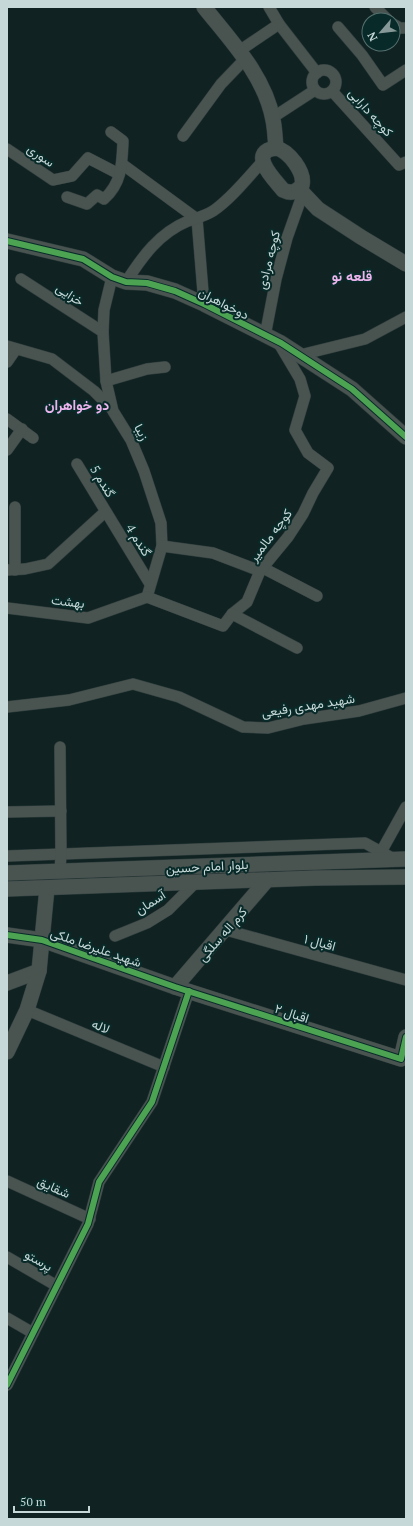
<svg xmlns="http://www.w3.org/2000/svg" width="413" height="1526" viewBox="0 0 413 1526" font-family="'PT Serif',Vazirmatn,serif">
	<rect width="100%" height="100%" fill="#102322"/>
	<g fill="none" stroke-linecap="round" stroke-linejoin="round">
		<g stroke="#2f3e3d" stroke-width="12">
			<g id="street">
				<path d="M269,7L279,24L317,73"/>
				<path d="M375,7L388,20"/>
				<path d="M393,24L400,28H406"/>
				<path d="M338,27L362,55L383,85L406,70"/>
				<path d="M239,51L279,24"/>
				<circle cx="324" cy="82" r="12"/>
				<path d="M332,91L399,165L406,162"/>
				<path d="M272,118L315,90"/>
				<path d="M183,136L221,84L245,59"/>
				<path d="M7,149L53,180L72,176L88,158L119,174"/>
				<path d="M122,164L197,219L204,304"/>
				<path d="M67,197L87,204L97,195L104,199C122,183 122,164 123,141L111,132"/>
				<path d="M112,277L104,310L103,332L106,381L113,411L131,440L144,471L161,523L162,546L147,597"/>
				<path d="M21,279L103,332"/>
				<path d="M126,282C142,257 159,233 188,221C197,218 205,216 213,211C232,198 247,178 263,161"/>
				<path d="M265,336L276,279L287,238L303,193"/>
				<path d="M7,346L52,359L94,391L112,409"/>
				<path d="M300,355L365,339L406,317"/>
				<path d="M7,362L16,349"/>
				<path d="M106,381L147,369L165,367"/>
				<path d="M7,419L33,438"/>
				<path d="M7,450L22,429"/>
				<path d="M77,464L150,584"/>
				<path d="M162,546L213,553L260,571"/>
				<path d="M263,568L317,596"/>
				<path d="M7,570L25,569L48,564L105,512"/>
				<path d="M15,570V507"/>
				<path d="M147,597L223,626L232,614L247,602L260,571L288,537L303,514L313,493L328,468L308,453L295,430L305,396L300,379L278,342"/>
				<path d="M7,608L88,618L147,597"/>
				<path d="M232,614L297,648"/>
				<path d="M7,707L69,700L133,684L179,697L243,727L268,728L304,719L359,711L406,698"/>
				<path d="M7,812L61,811"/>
				<path d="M381,852L406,807"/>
				<path d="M7,856L365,843L394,859"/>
				<path d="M60,872L61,854L60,747"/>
				<path d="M226,930L406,980"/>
				<path d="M115,936L147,923L168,910L196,882"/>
				<path d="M27,1010L164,1067"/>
				<path d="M7,1181L90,1219"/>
				<path d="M7,1257L57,1286"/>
				<path d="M7,1318L33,1333"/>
				<path d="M7,1385L88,1224L99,1182L152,1102L189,991"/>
			</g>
		</g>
		<g stroke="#2f3e3d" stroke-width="16">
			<g id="secondary">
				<path d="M204,7C231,41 265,76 273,120C275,129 275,139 276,148"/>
				<path d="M276,148C289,151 305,172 302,185C297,192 291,194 283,190C275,180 246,152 276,148Z"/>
				<path d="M299,189L318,209L361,237L406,264"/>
				<path d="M7,241L83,259L112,277L126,282L147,283L175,291L204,304L281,343L352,389L406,437"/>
				<path d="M7,873L406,859"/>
				<path d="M7,889L315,878L406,877"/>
				<path d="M7,935L42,940L175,987L401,1059L406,1037"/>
				<path d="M7,983L39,971"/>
				<path d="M175,987L267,880"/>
				<path d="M7,1052L27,1010L39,971L47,888"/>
			</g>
		</g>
		<use href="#street" stroke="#495350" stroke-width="11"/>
		<use href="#secondary" stroke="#495451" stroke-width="15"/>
		<g stroke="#082b2a" stroke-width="8">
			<g id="cycleway">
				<path d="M7,241L83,259L112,277L126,282L147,283L175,291L204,304L281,343L352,389L406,437"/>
				<path d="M7,935L42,940L175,987L401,1059L406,1037"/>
				<path d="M7,1385L88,1224L99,1182L152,1102L189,991"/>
			</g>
		</g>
		<use href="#cycleway" stroke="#4ca352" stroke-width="6"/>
	</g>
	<g text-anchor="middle" stroke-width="4" stroke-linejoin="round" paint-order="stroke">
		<g font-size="13" fill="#c6d8d7" stroke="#082b2a">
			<text transform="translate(371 112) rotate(48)" y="5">کوچه دارابی</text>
			<text transform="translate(41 155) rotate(34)" y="5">سوری</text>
			<text transform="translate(268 260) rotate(-76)" y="5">کوچه مرادی</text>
			<text transform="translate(70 294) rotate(33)" y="5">خزایی</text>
			<text transform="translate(224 303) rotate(27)" y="5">دوخواهران</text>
			<text transform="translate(142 432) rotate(62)" y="5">زیبا</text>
			<text transform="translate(103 481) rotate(59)" y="5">گندم 5</text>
			<text transform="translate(270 535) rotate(-53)" y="5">کوچه مالمیر</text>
			<text transform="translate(139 540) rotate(58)" y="5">گندم 4</text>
			<text transform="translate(68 601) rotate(7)" y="5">بهشت</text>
			<text transform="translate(308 705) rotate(-9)" y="5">شهید مهدی رفیعی</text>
			<text transform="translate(207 866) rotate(-3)" y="5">بلوار امام حسین</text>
			<text transform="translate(150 902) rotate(-33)" y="5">آسمان</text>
			<text transform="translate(222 934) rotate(-49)" y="5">کرم اله سلگی</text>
			<text transform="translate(320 942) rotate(15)" y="5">اقبال ۱</text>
			<text transform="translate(96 947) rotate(19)" y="5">شهید علیرضا ملکی</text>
			<text transform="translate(292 1013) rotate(18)" y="5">اقبال ۲</text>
			<text transform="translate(101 1026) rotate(23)" y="5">لاله</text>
			<text transform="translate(54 1187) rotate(24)" y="5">شقایق</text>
			<text transform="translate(39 1260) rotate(30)" y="5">پرستو</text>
		</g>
		<g font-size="14" font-weight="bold" fill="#edb4ee" stroke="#082b2a">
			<text x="352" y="281">قلعه نو</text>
			<text x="77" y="410">دو خواهران</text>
		</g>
	</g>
	<rect width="413" height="1526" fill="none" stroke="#c6d8d7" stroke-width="16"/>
	<g transform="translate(381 32) rotate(242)"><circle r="19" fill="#082b2a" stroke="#54706f"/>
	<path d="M0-3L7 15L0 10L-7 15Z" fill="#869998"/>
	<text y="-6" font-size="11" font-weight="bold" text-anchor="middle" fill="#c6d8d7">N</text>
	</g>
	<path d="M14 1506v6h75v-6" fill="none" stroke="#c6d8d7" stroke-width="2"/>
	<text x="20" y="1506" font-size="12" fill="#c6d8d7" stroke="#082b2a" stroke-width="3" paint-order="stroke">50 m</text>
</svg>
